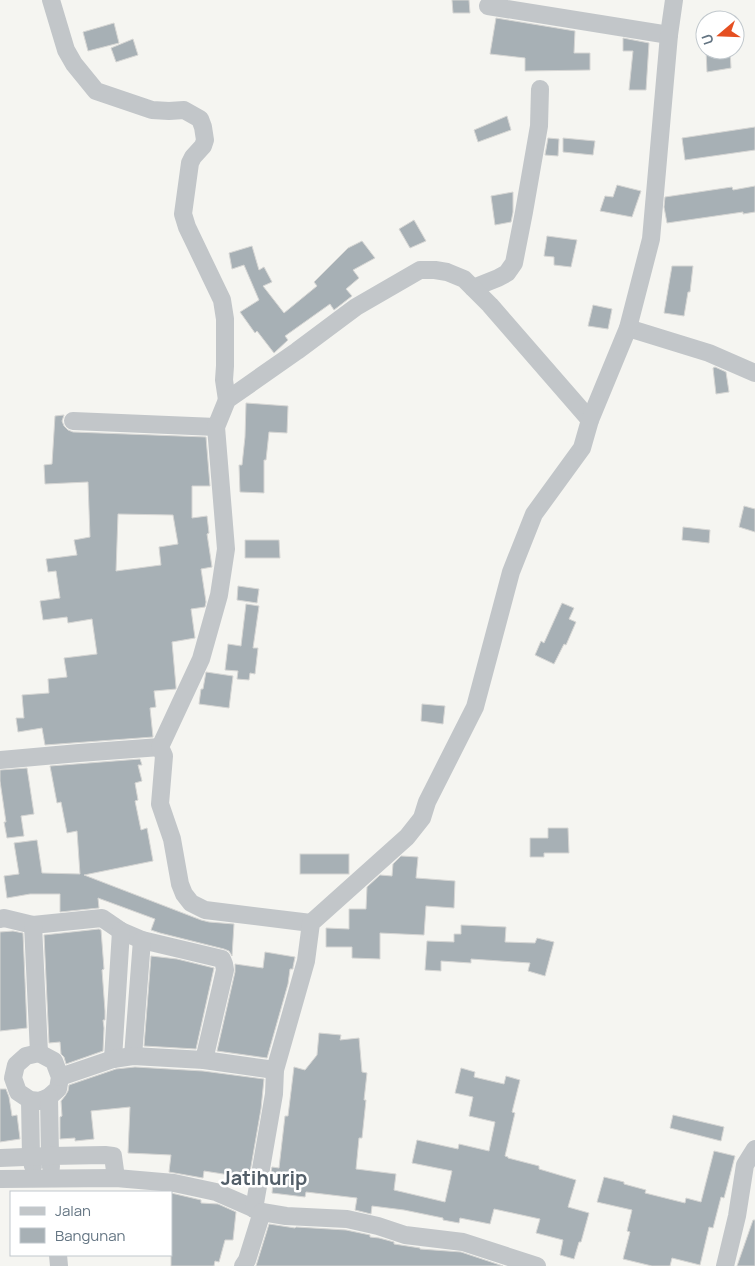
<svg xmlns="http://www.w3.org/2000/svg" width="755" height="1266" viewBox="0 0 755 1266" font-family="Manrope,sans-serif">
	<rect width="100%" height="100%" fill="#f5f5f1"/>
	<g fill="#a7b0b5" stroke="#d6d6d4" fill-rule="evenodd">
		<path d="M452,0H469L470,13H453Z"/>
		<path d="M496,18L575,31L574,53H590V70L525,71V58L490,54Z"/>
		<path d="M114,23L119,43L88,51L83,32Z"/>
		<path d="M623,38L649,43L646,90H629L633,51H623Z"/>
		<path d="M133,39L138,55L116,62L111,48Z"/>
		<path d="M706,50H730L731,68L707,72Z"/>
		<path d="M507,116L511,130L478,142L474,130Z"/>
		<path d="M755,127V150L685,160L682,138Z"/>
		<path d="M548,138L559,139L558,156L545,155Z"/>
		<path d="M563,138L595,141L593,155L563,152Z"/>
		<path d="M617,185L641,191L632,217L600,211L605,196L613,197Z"/>
		<path d="M755,186V212L743,214V212L667,223L664,207L665,197L732,187L733,190Z"/>
		<path d="M513,192V212L511,222L495,225L491,196Z"/>
		<path d="M414,220L426,241L410,248L399,229Z"/>
		<path d="M547,236L577,240L571,267L554,265V257L544,256Z"/>
		<path d="M362,241L375,258L353,270L359,278L346,289L352,296L334,310L330,304L285,336L288,340L274,353L257,331L255,333L240,312L259,300L244,265L232,269L229,253L252,246L259,270L264,267L272,282L263,286L284,313L317,286L314,282L348,248Z"/>
		<path d="M672,266H693L690,292H688L684,316L664,313Z"/>
		<path d="M593,305L612,309L608,329L588,326Z"/>
		<path d="M715,367L726,372L729,392L716,394L713,368Z"/>
		<path d="M246,403L288,406L287,433L269,432L266,460H264V493L240,492L239,465H242L245,437Z"/>
		<path d="M64,415L62,421L64,426L68,430L73,432L206,437L210,486H192V518L207,516L209,533L207,534L212,567L201,569L206,602L205,607L191,609L195,638L172,642L176,687V689L154,691L156,707L150,708L153,737L45,745L42,728L18,732L16,718H24L22,695L49,693L48,679L67,677L64,658L97,654L92,619L68,623L67,617L43,620L40,601L60,598L56,571L48,572L46,559L77,555L74,540L90,537L88,482L45,484L44,465L52,464L55,416ZM118,514L173,515L178,544L159,547L161,565L116,571Z"/>
		<path d="M744,506L755,509V532L739,527Z"/>
		<path d="M683,527L710,530L709,543L682,540Z"/>
		<path d="M245,540H279L280,558H245Z"/>
		<path d="M238,586L259,589L257,603L237,600Z"/>
		<path d="M562,603L574,608L569,619L576,622L566,645L564,644L554,664L535,655L541,641L544,643Z"/>
		<path d="M246,604L259,606L253,648H258L255,674L250,673L249,680L237,679L238,671L225,670L228,644L241,646Z"/>
		<path d="M206,672L233,676L229,708L199,704L201,689H203Z"/>
		<path d="M422,704L445,706L443,724L421,721Z"/>
		<path d="M140,759L142,765H138L142,781L135,783L138,800L135,801L141,830L147,828L153,861L84,875L201,920L209,922L234,924L232,956L229,951L224,949L160,933L151,930L155,919L98,898L99,908L60,912V894H30L7,898L4,876L19,874L14,843L37,840L42,873L80,874L77,831L67,833L61,802L57,803L50,766Z"/>
		<path d="M27,768L34,814L21,816L24,836L7,838L4,822H6L0,781V770Z"/>
		<path d="M548,828H568L569,853H544V857H530V838H548Z"/>
		<rect x="300" y="854" width="49" height="20"/>
		<path d="M401,856L418,857L416,878L455,881L454,908L426,906L424,935L380,933V959L352,958V947H326V928L349,929V909H366L367,887L380,875L392,876L393,864Z"/>
		<path d="M461,925L506,927L505,942L535,943L537,938L554,942L545,976L528,971L530,963L471,959V963L441,961V971L425,970L427,941L454,942V934H461Z"/>
		<path d="M99,929L101,930L104,969L102,970L105,1011V1020H103L104,1028L103,1051L66,1064L64,1057L61,1054L60,1042L49,1043L44,935Z"/>
		<path d="M13,931L23,933L27,1028L0,1031V932Z"/>
		<path d="M265,952L295,957L293,967V969H290L288,984L267,1058L217,1051L235,972V964L263,968Z"/>
		<path d="M151,956L177,959L214,968L196,1049L144,1046Z"/>
		<path d="M319,1033L341,1035L340,1040L359,1038L362,1072L367,1073L364,1100H366L362,1138H359L356,1169L396,1174L394,1190L445,1202L452,1171L412,1163L417,1140L458,1149L459,1144L489,1151L495,1122L469,1116L473,1097L455,1093L461,1068L475,1072L474,1077L504,1084L506,1076L520,1080L512,1112L515,1113L505,1156L508,1157V1158L539,1166V1169L576,1180L568,1207L589,1213L581,1242H579L574,1259L560,1255L563,1240L536,1233L540,1219L494,1209L490,1224L460,1218L459,1223L443,1220V1218L404,1210L372,1206L371,1214L355,1210L357,1198L306,1192L305,1197L272,1193L273,1183L269,1182L272,1167L279,1168L285,1116H288L294,1067L305,1070L317,1055Z"/>
		<path d="M135,1067L203,1071L264,1079L261,1109L249,1178L204,1171L203,1178L169,1172L171,1155L128,1153L130,1107L91,1111L94,1139L75,1141V1138L60,1139V1117L62,1116L61,1101L65,1096L68,1091L69,1085L116,1069Z"/>
		<path d="M0,1089H6L9,1097L12,1116L17,1115L20,1139L0,1142Z"/>
		<path d="M673,1115L724,1127L721,1141L670,1128Z"/>
		<path d="M714,1151L735,1156L724,1198L721,1197L713,1228L709,1227L700,1265L672,1258L670,1266H652L623,1259L630,1232L627,1231L632,1210L597,1202L604,1177L624,1182V1184L646,1190L645,1193L685,1203L686,1198L701,1202Z"/>
		<path d="M171,1193L201,1200V1203L218,1204L236,1212L233,1240H225L219,1262L215,1261L214,1266H171Z"/>
		<path d="M753,1220H755V1266H737Z"/>
		<path d="M269,1224L295,1228L296,1227L346,1230L370,1235V1237L379,1238L394,1242V1244L420,1248V1249L461,1252L503,1266H256Z"/>
	</g>
	<g fill="none" stroke-linecap="round" stroke-linejoin="round">
		<g stroke="#c2c6c9" stroke-width="18">
			<path d="M51,0L66,50L74,64L96,91L152,110L169,111L184,110L200,119L203,127L205,140L203,146L193,157L190,163L183,214L187,227L222,300L225,319V366L224,380L227,400"/>
			<path d="M488,6L669,35"/>
			<path d="M473,288L498,278L507,273L514,263L524,212L539,126L540,89"/>
			<path d="M628,328L709,353L755,373"/>
			<path d="M73,421L216,427"/>
			<path d="M0,760L79,753L160,747"/>
			<path d="M0,919L4,918L33,925L102,918L121,931L142,940L222,959L224,964L225,970L204,1060"/>
			<path d="M311,923L205,910L191,903L184,894L180,884L172,839L160,804L164,756L160,747L201,659L219,595L226,549L216,427L227,400L297,351L356,307L420,270H435L447,272L464,279L490,305L590,420"/>
			<path d="M33,925L39,1053"/>
			<path d="M39,1053L54,1061L60,1077L58,1089L49,1097L40,1101L30,1100L18,1092L13,1078L16,1065L26,1056Z"/>
			<path d="M133,1056L142,940"/>
			<path d="M113,1059L121,931"/>
			<path d="M60,1077L113,1059L133,1056L204,1060L275,1070"/>
			<path d="M49,1097L50,1156L51,1167"/>
			<path d="M30,1100L31,1157L33,1166"/>
			<path d="M0,1158L50,1156L105,1155L113,1156L116,1178"/>
			<path d="M0,1179L116,1178L174,1183L216,1192L262,1212L286,1216L347,1219L378,1226L405,1235L463,1242L537,1266"/>
			<path d="M254,1209L274,1094L275,1070L306,961L311,923L407,837L422,818L427,802L475,707L511,572L534,514L582,448L590,420L628,328L651,239L669,35L674,0"/>
			<path d="M58,1255L59,1266"/>
			<path d="M243,1266L247,1260L262,1212"/>
			<path d="M725,1266L737,1216L745,1165L755,1149"/>
		</g>
	</g>
	<g text-anchor="middle" stroke-width="5" stroke-linejoin="round" paint-order="stroke">
		<g font-size="20" font-weight="bold" fill="#525e68" stroke="#fff">
			<text x="264" y="1185">Jatihurip</text>
		</g>
	</g>
	<rect x="10" y="1191" width="162" height="65" fill="#ffffff" stroke="#c1c8cd"/>
	<rect x="20" y="1207" width="25" height="8" fill="#c2c6c9" stroke="#c1c8cd"/>
	<text x="55" y="1216" font-size="15" fill="#647583">Jalan</text>
	<rect x="20" y="1228" width="25" height="15" fill="#a7b0b5" stroke="#c1c8cd"/>
	<text x="55" y="1241" font-size="15" fill="#647583">Bangunan</text>
	<g transform="translate(720 35) rotate(251)"><circle r="24" fill="#ffffff" stroke="#c1c8cd"/>
	<path d="M0-4L9 19L0 12L-9 19Z" fill="#e54f21"/>
	<text y="-8" font-size="14" font-weight="bold" text-anchor="middle" fill="#647583">U</text>
	</g>
</svg>
